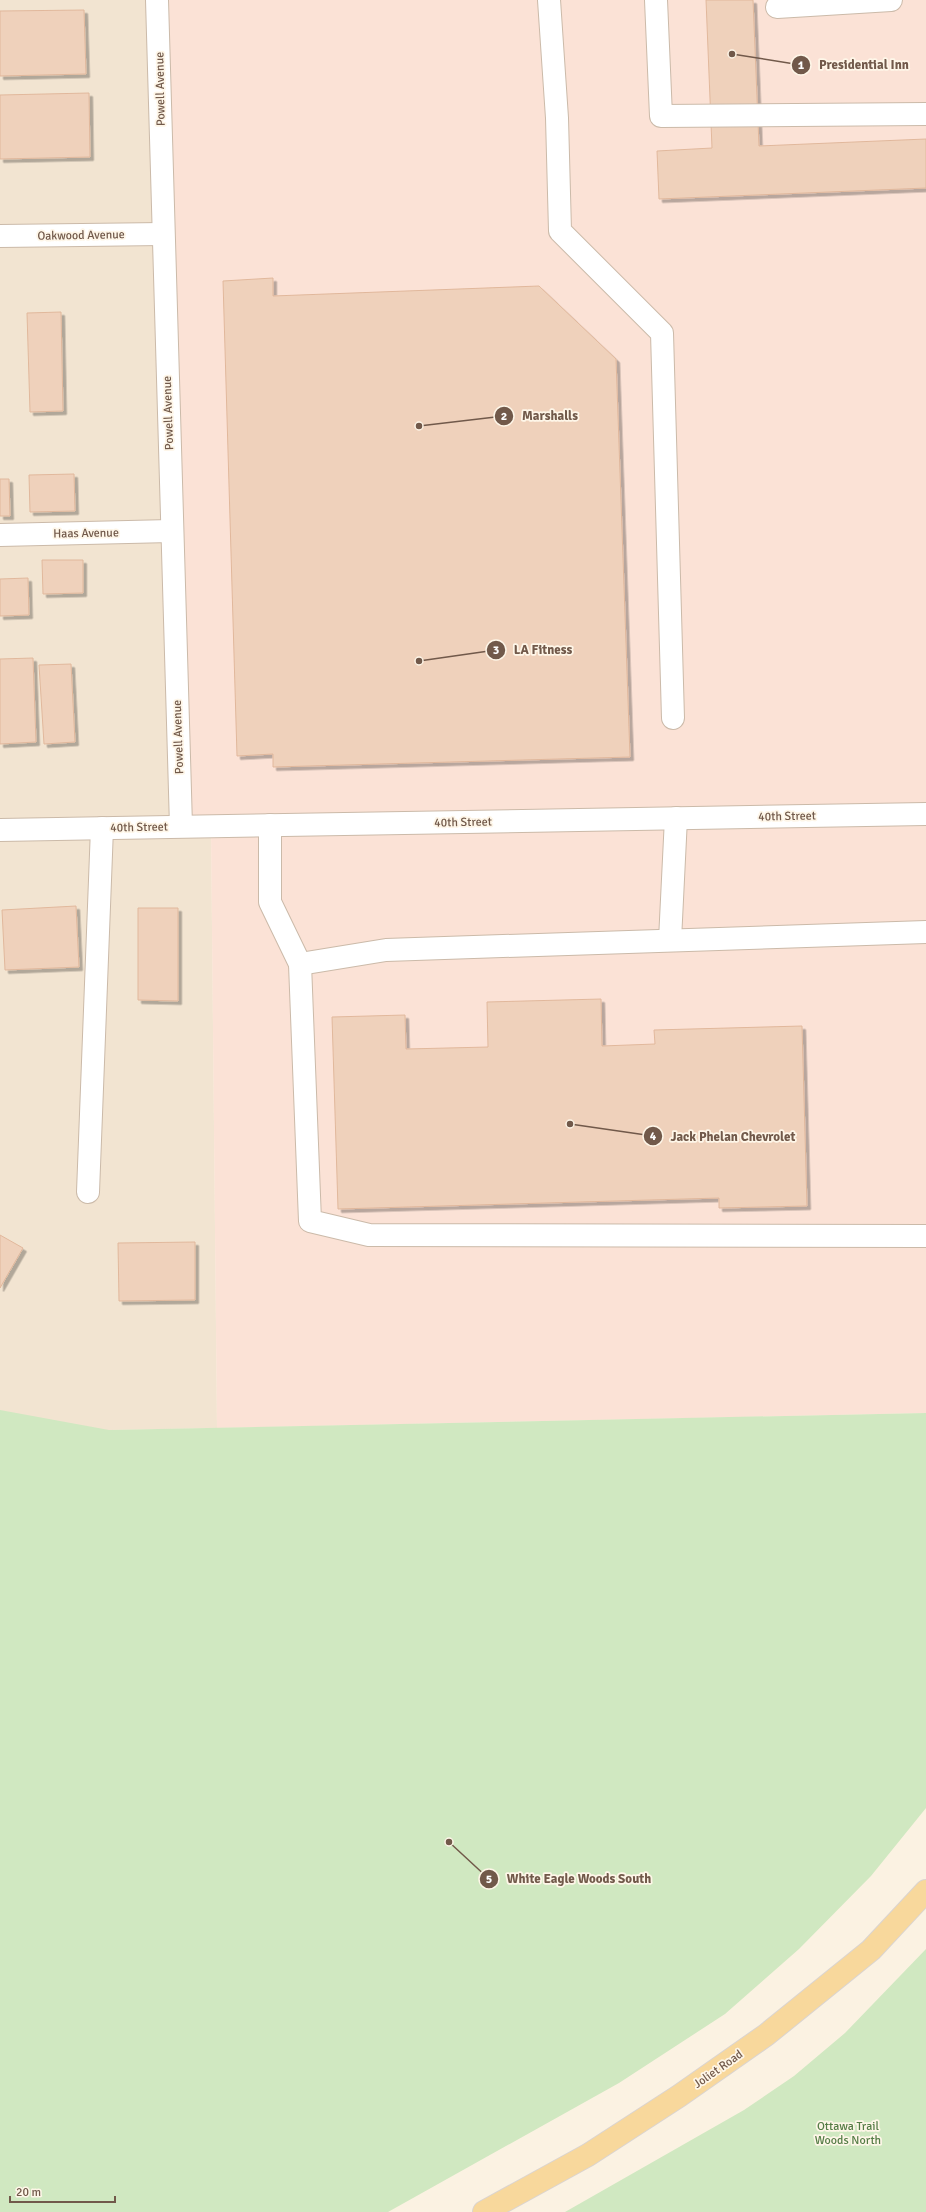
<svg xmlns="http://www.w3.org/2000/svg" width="926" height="2212" viewBox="0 0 926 2212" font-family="Signika,sans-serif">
	<defs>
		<filter id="shadow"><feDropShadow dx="3.5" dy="3.5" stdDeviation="0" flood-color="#0004"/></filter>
	</defs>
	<rect width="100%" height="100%" fill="#fbf2e2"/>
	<path fill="#f2e4d1" d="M0,0H158L211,828L217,1428L0,1432Z"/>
	<path fill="#fbe2d6" d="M158,0H926V1413L217,1428L211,828L181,827Z"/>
	<g fill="#d0e8c1">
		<path d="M0,1410L109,1430L926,1413V1808L871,1876L799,1949L725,2014L619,2083L388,2212H0Z"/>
		<path d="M926,1949V2212H565L744,2110L794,2076L845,2033Z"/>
	</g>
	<g fill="#efd1bb" stroke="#e1b89c" filter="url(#shadow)">
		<path d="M706,0H753L759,146L926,139V188L659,199L657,151L712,148Z"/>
		<path d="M84,10L86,74L0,76V11Z"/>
		<path d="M89,93L90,157L0,159V95Z"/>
		<path d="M273,278V296L539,286L616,359L630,757L273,767V754L237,756L223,281Z"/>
		<path d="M61,312L63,411L30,412L27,313Z"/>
		<path d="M74,474L75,511L30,512L29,475Z"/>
		<path d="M0,479H9L10,516H0Z"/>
		<path d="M42,560H83V593L43,594Z"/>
		<path d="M28,578L29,615L0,616V579Z"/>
		<path d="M33,658L36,742L0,744V659Z"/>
		<path d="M71,664L75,742L44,744L39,665Z"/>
		<path d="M76,906L79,967L5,970L2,910Z"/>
		<path d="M138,908H178V1001L138,1000Z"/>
		<path d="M601,999L602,1046L655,1044L654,1030L802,1026L807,1206L719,1208V1198L338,1209L332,1017L405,1015L406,1049L488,1047L487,1002Z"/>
		<path d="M0,1235L23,1248L0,1288Z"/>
		<path d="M195,1242V1300L119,1301L118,1243Z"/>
	</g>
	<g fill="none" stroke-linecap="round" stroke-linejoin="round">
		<g stroke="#cbbaa9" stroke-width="24">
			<g id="minor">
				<path d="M157,0L181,826"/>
				<path d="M549,0L557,118L560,231L662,333L673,718"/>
				<path d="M656,0L661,116L926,114"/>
				<path d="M777,7L891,0"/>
				<path d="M0,236L163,234"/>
				<path d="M0,535L171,531"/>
				<path d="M270,825V902L300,964L310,1221L369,1235L926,1236"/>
				<path d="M0,830L926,814"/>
				<path d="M670,940L676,818"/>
				<path d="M300,964L386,950L926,932"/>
				<path d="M88,1192L102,828"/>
			</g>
		</g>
		<g stroke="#dad4d0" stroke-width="24">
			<path id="major" d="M484,2212L588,2155L679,2096L766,2035L871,1950L926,1891"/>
		</g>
		<use href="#minor" stroke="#fff" stroke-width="22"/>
		<use href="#major" stroke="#f8d89c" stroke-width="22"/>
	</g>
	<g text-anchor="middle" stroke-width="3.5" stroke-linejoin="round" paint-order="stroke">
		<g font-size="12" fill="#71594a" stroke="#fef6e8">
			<text transform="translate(160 89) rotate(-91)" y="4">Powell Avenue</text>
			<text transform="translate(81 235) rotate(-1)" y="4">Oakwood Avenue</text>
			<text transform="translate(168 413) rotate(-92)" y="4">Powell Avenue</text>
			<text transform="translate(86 533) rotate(-1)" y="4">Haas Avenue</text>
			<text transform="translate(178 737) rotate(-92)" y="4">Powell Avenue</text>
			<text transform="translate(787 816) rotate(-1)" y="4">40th Street</text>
			<text transform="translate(463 822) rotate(-1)" y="4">40th Street</text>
			<text transform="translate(139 827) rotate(-1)" y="4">40th Street</text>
			<text transform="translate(718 2069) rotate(-35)" y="4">Joliet Road</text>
		</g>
		<g font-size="12" fill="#547c45" stroke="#fef6e8">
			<text x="848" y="2130">Ottawa Trail<tspan x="848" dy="14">Woods North</tspan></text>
		</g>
	</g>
	<path fill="none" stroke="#71594a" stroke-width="1.5" d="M732 54L801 65M419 426L504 416M419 661L496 650M570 1124L653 1136M449 1842L489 1879"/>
	<g fill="#71594a" stroke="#fef6e8" stroke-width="1.5">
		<circle cx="732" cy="54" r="4"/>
		<circle cx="419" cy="426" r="4"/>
		<circle cx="419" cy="661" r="4"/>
		<circle cx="570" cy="1124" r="4"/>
		<circle cx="449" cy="1842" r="4"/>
		<circle cx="801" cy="65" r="10"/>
		<circle cx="504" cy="416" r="10"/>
		<circle cx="496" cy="650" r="10"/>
		<circle cx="653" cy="1136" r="10"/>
		<circle cx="489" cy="1879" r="10"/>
	</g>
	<g font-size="12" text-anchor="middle" font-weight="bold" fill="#fff">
		<text x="801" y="69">1</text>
		<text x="504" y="420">2</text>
		<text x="496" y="654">3</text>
		<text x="653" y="1140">4</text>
		<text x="489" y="1883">5</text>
	</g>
	<g font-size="13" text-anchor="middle" font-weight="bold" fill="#71594a" stroke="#fef6e8" stroke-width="3.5" stroke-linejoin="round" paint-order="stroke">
		<text x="864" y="69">Presidential Inn</text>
		<text x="550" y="420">Marshalls</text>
		<text x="543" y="654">LA Fitness</text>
		<text x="733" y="1141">Jack Phelan Chevrolet</text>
		<text x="579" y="1883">White Eagle Woods South</text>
	</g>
	<path d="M10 2196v6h105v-6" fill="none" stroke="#71594a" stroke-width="2"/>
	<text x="16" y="2196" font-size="12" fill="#71594a" stroke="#fef6e8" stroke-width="3" paint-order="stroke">20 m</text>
</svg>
